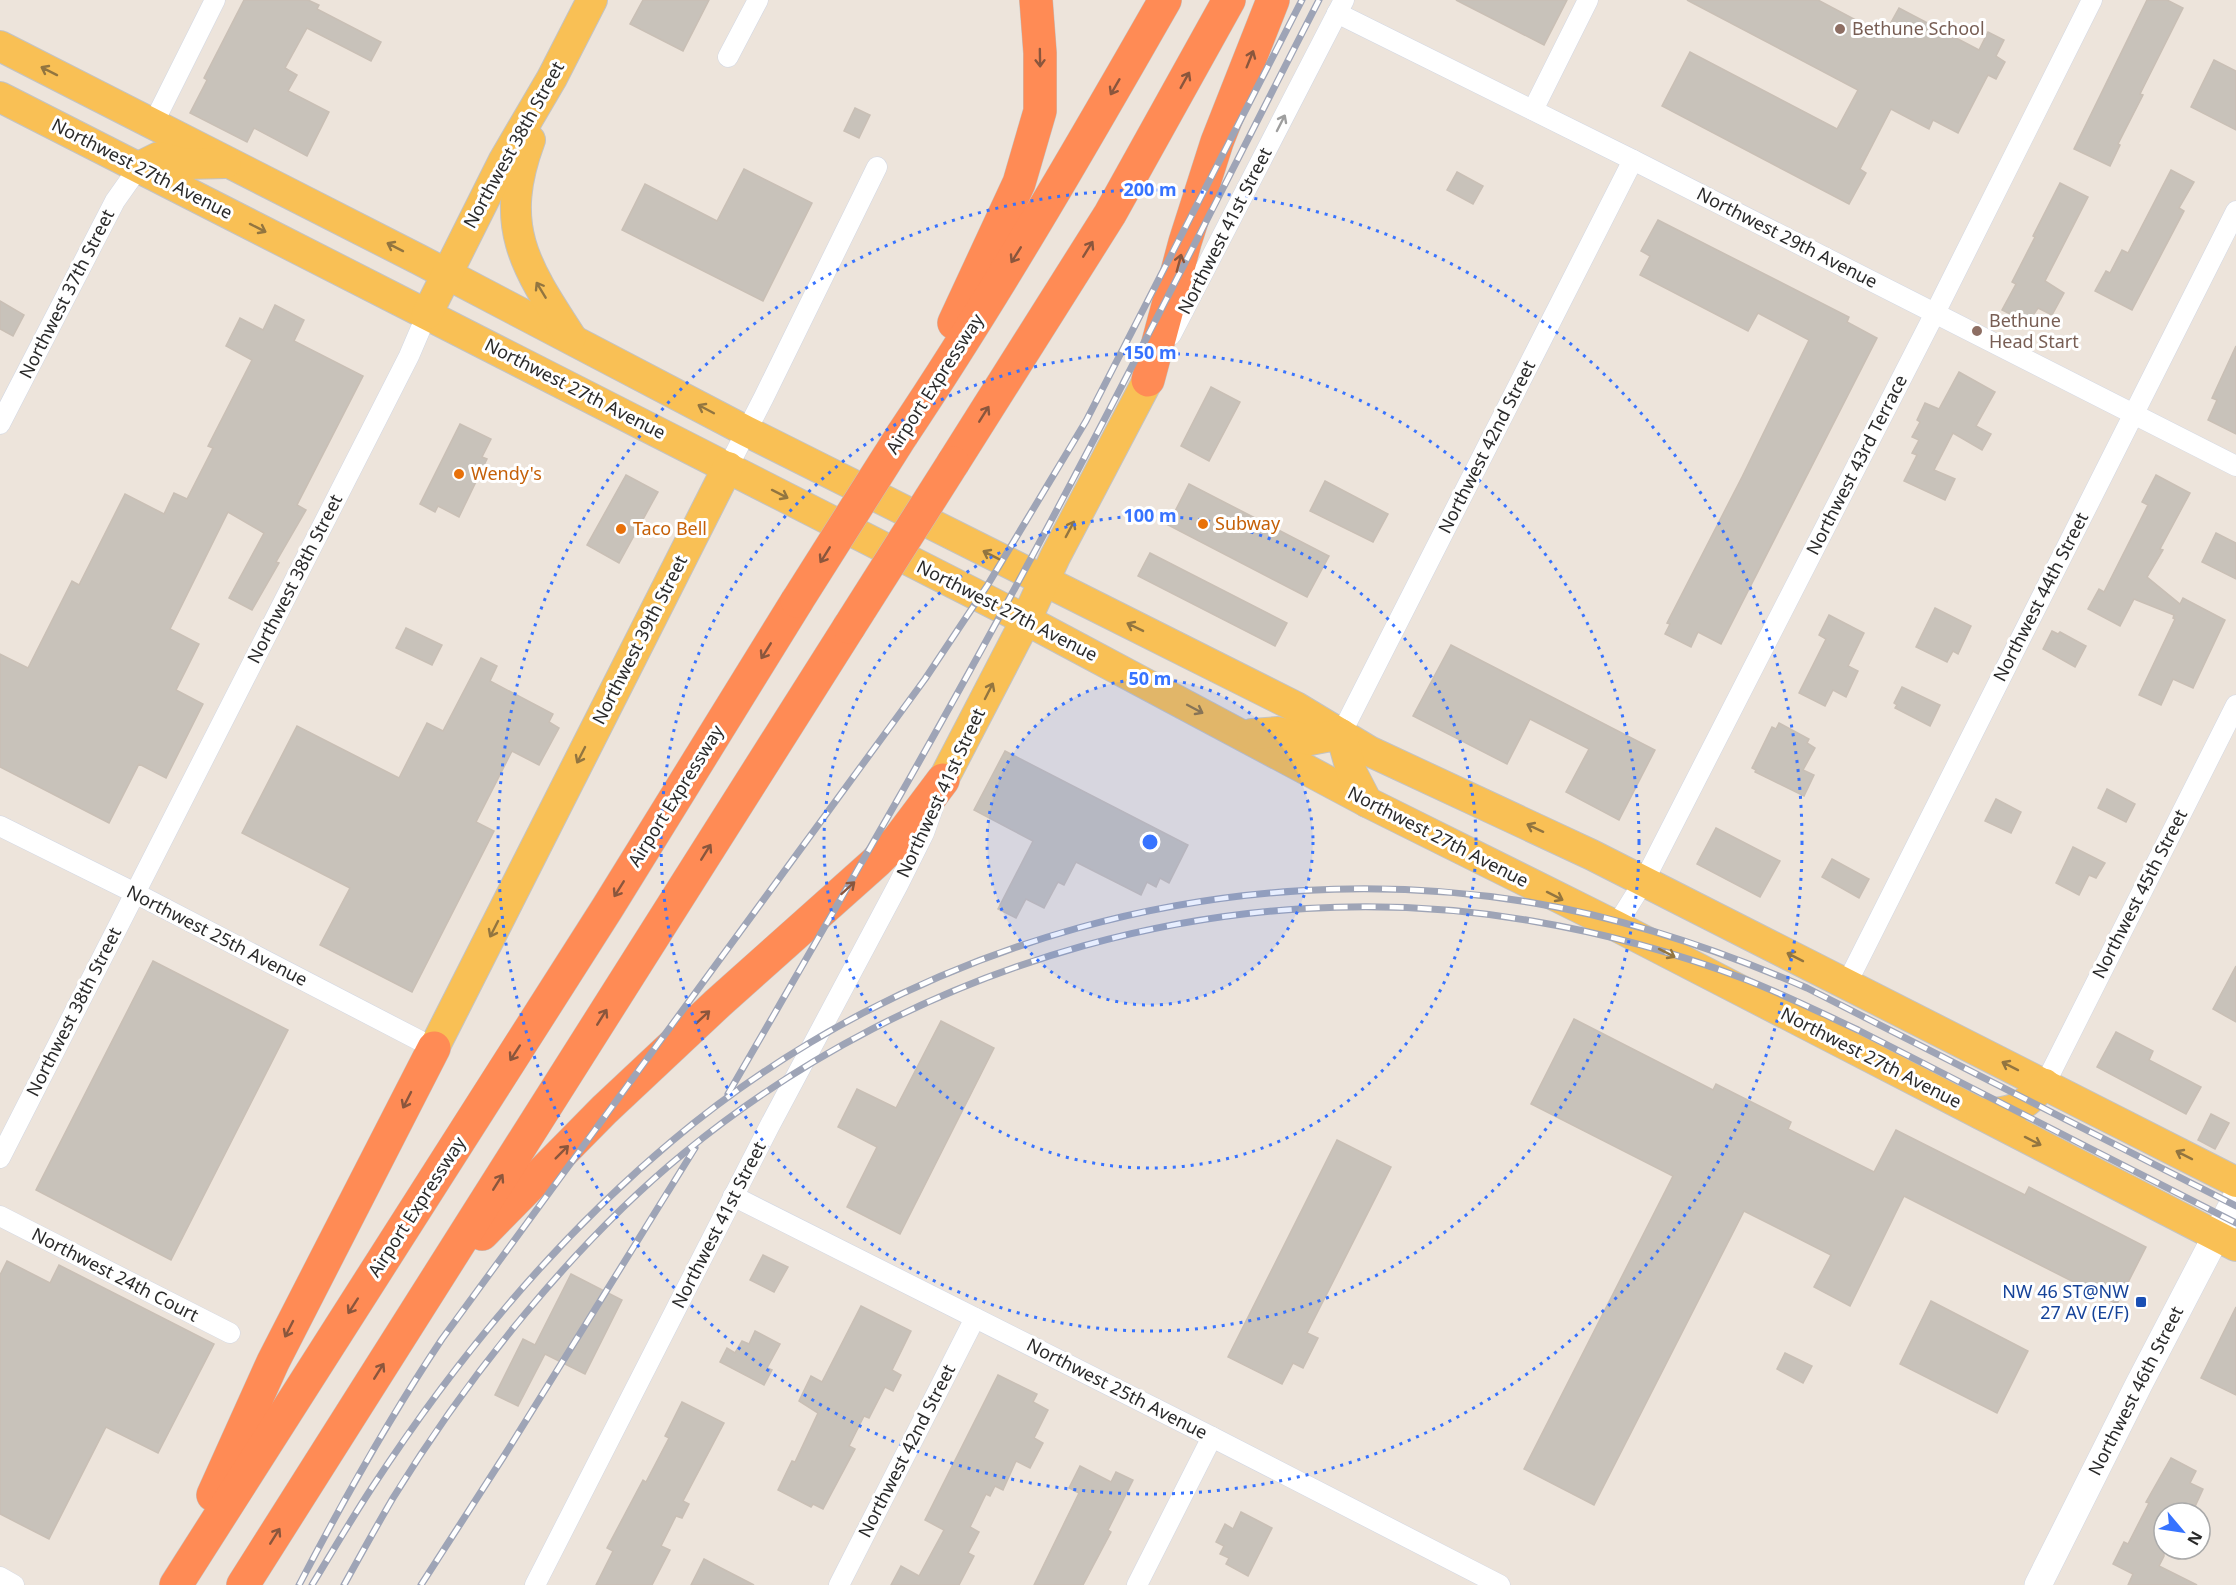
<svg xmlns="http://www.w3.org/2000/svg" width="2236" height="1585" viewBox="0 0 2236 1585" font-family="'Noto Sans',sans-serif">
	<rect width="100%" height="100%" fill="#ede4db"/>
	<g fill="#c8c2ba" stroke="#c9bfb5" stroke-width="1.5">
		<path d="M244,0H308L319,5L317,9L381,42L371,61L307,28L285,68L297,75L288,91L329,112L307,156L254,128L247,142L190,113L207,80L204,78Z"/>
		<path d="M643,0H709L683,51L630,24Z"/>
		<path d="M1456,0H1567L1544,45Z"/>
		<path d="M1687,0H1818L1884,35L1899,8L1979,50L1988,32L2004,40L1996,56L2005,62L1996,79L1988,75L1958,133L1933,120L1929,129L1891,109L1860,169L1866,173L1849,204L1662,106L1690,52L1837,129L1858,90Z"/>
		<path d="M2147,0H2167L2183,8L2140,94L2143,95L2118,144L2120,145L2110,166L2074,149Z"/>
		<path d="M2214,60L2236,71V130L2191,107Z"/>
		<path d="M855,108L870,115L859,138L844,131Z"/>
		<path d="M744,169L812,203L763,301L622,230L645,184L717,221Z"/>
		<path d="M2171,170L2194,182L2179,208L2184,211L2132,310L2095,291L2106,271L2110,273L2122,250L2128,253Z"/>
		<path d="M1457,172L1483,186L1473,204L1447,190Z"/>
		<path d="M2060,183L2088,197L2045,281L2064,293L2052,315L2038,308L2028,323L2002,310L2016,284L2012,282L2035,237L2033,236Z"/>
		<path d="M1658,220L1849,317L1847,322L1877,338L1721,644L1698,632L1691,647L1665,634L1670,624L1667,623L1742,477L1809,340L1758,313L1748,331L1640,275L1650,256L1641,251Z"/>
		<path d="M0,301L24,315L13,336L0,329Z"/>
		<path d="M275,305L304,320L294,341L363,376L297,505L306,510L276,562L279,563L252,610L229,598L264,533L228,512L170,629L199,644L176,690L203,704L166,778L139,764L109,823L0,767V654L28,668L72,581L79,585L125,494L164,514L174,493L187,499L213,448L208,446L252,360L226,346L240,318L263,330Z"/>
		<path d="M2236,346V434L2208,420L2217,400L2212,398Z"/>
		<path d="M1959,372L1995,392L1976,426L1991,434L1982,450L1953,433L1934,470L1955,479L1945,500L1904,481L1917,455L1912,453L1919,440L1912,437L1920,422L1917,420L1925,403L1939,409Z"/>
		<path d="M1211,387L1240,402L1209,461L1181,446Z"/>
		<path d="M460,424L491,439L482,457L487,459L459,517L438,506L435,512L420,504Z"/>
		<path d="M626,475L658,492L619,563L587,545Z"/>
		<path d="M2156,475L2190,493L2160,549L2163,550L2147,577L2180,604L2183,598L2225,620L2193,688L2173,679L2161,705L2139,695L2175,619L2173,618L2174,615L2134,599L2120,626L2088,609L2099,589L2104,592L2148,505L2142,502Z"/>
		<path d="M1325,481L1388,514L1373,542L1310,511Z"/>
		<path d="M1189,484L1329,556L1307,597L1168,525Z"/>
		<path d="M2216,533L2236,543V579L2202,562Z"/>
		<path d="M1150,553L1287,623L1275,646L1138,576Z"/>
		<path d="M1935,608L1971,626L1958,654L1953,651L1947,662L1916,647Z"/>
		<path d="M1829,615L1864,633L1848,666L1858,671L1846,697L1833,690L1825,706L1799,693L1826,639L1819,635Z"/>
		<path d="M406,628L442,645L432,665L396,648Z"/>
		<path d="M2052,631L2058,634L2060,632L2086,646L2075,667L2043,649Z"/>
		<path d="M1451,645L1655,750L1619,820L1566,792L1589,749L1530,719L1507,764L1413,716Z"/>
		<path d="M481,658L497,666L490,681L553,714L549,722L559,728L539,765L512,751L476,822L494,831L412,992L320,945L350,888L242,833L297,726L399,778L427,723L443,731Z"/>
		<path d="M1902,687L1940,705L1930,726L1895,708L1897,705L1894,703Z"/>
		<path d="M1779,723L1809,739L1807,743L1815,748L1803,770L1814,775L1804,796L1755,772L1756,770L1752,768L1772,727L1776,729Z"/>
		<path d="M1005,751L1188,845L1169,883L1160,878L1156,887L1147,882L1141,895L1076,862L1064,885L1058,882L1044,908L1026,899L1016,918L998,909L1033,841L974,810Z"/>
		<path d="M2107,789L2135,804L2126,822L2098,808Z"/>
		<path d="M1996,799L2021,812L2011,833L1985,821Z"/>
		<path d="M1716,828L1780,861L1760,897L1697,864Z"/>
		<path d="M2073,847L2105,863L2096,878L2089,875L2079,895L2056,883Z"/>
		<path d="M1832,859L1869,879L1859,898L1822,877Z"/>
		<path d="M153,961L288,1030L171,1260L36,1190Z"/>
		<path d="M2236,966V1022L2213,1009Z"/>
		<path d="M1574,1019L1713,1090L1716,1084L1791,1122L1788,1129L1874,1172L1896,1130L2025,1195L2029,1187L2146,1247L2117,1304L1904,1196L1850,1306L1814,1287L1831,1255L1744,1211L1594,1505L1524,1469L1673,1176L1531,1104Z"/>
		<path d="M941,1021L994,1048L900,1234L847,1207L877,1147L838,1127L857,1089L896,1108Z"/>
		<path d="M2116,1032L2153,1051L2149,1060L2201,1087L2186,1114L2097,1067Z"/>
		<path d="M2211,1114L2229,1123L2215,1149L2198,1140Z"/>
		<path d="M1337,1140L1391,1167L1307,1333L1318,1338L1303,1368L1293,1363L1282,1384L1228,1357Z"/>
		<path d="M763,1255L788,1267L774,1292L750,1280Z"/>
		<path d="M7,1261L50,1283L59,1265L214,1344L158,1453L106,1427L49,1539L0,1514V1275Z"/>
		<path d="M571,1274L622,1300L585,1374L545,1354L518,1406L495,1395L523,1339L535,1345Z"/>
		<path d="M1931,1301L2028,1351L1997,1413L1900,1364Z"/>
		<path d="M861,1306L911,1331L892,1370L901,1375L893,1391L885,1387L869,1418L864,1416L849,1446L855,1449L823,1509L813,1504L811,1507L778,1490L792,1461L795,1462L818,1413L799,1401L811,1376L822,1382Z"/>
		<path d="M2236,1307V1395L2201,1378Z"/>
		<path d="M755,1331L780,1344L767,1368L772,1370L764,1385L720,1362L727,1348L735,1353L742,1341L749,1344Z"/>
		<path d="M1785,1353L1812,1366L1803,1383L1777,1369Z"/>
		<path d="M998,1375L1037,1394L1033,1402L1048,1410L1034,1438L1043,1443L1030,1468L1016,1461L1003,1490L995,1486L990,1496L986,1494L970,1527L979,1532L968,1553L974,1556L959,1585H891L901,1566L919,1576L944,1530L925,1520Z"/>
		<path d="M682,1402L724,1423L683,1501L689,1504L682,1518L676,1516L661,1546L670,1550L652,1585H596L613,1551L607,1548L643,1480L646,1482L669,1438L665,1436Z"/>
		<path d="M2171,1458L2196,1471L2190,1483L2203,1489L2193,1511L2182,1505L2178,1513H2164V1556L2159,1566L2197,1585H2128L2133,1574L2113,1564L2124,1542L2128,1544L2149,1503L2146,1502Z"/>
		<path d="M1080,1466L1111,1482L1116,1472L1133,1480L1108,1530L1111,1532L1083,1585H1034L1079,1493L1069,1488Z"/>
		<path d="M1241,1512L1272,1528L1248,1576L1226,1564L1229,1558L1220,1554L1224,1546L1216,1542L1225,1524L1233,1529Z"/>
		<path d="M704,1559L721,1568L754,1585H691Z"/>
	</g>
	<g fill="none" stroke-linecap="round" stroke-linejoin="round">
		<g stroke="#d1d7e4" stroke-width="21">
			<g id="street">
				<path d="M1337,13L1633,160L2236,466"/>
				<path d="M728,57L758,0"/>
				<path d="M1533,110L1588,0"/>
				<path d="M153,124L215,0"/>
				<path d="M1171,335L1344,0"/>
				<path d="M0,424L115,201L139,167"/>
				<path d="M728,467L764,397L877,167"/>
				<path d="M1341,734L1633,160"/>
				<path d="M0,826L135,893L434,1048"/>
				<path d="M1616,926L1644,881L1935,313L2092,0"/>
				<path d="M1847,983L2236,211"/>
				<path d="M2045,1084L2236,705"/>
				<path d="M0,1158L409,356L427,314"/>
				<path d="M733,1196L1212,1437L1500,1585"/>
				<path d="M0,1216L230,1333"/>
				<path d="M0,1577L14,1585"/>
				<path d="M535,1585L769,1127L898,885L924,833L933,808"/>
				<path d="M839,1585L975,1318"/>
				<path d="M1137,1585L1212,1437"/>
			</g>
		</g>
		<g stroke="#d1d7e4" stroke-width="28">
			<path id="secondary" d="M2038,1585L2139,1384L2236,1198"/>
		</g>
		<g stroke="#c3c3c3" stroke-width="32">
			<g id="primary">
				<path d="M0,46L418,259L746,431L1296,707L1369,751L1592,855L2236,1182"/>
				<path d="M0,97L1026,620L1367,802L1616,926L2236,1246"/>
				<path d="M530,140C498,226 524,265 571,337"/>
				<path d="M139,167L159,157L186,164L226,163"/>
				<path d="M427,314L504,160L552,78L592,0"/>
				<path d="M1252,734L1278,732L1310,740L1341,734L1352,773L1367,802"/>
				<path d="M943,780L1026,620L1055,557L1148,380"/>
				<path d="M434,1048L728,467"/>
				<path d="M1981,1114C2017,1112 2020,1109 2045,1084"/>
			</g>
		</g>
		<g stroke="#c3c3c3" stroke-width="34">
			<g id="highway">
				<path d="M954,323L1019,183L1040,111V53L1036,0"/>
				<path d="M1148,380L1185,242L1217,142L1273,0"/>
				<path d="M902,435C996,294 1081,147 1165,0"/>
				<path d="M953,463L1110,214L1229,0"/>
				<path d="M482,1234L604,1110L718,1003L876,862L898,840L943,780"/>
				<path d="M213,1495L273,1362L434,1048"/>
				<path d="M176,1585L608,907L797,601"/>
				<path d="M243,1585L849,627"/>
			</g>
		</g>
		<use href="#street" stroke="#fff" stroke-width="20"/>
		<use href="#secondary" stroke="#fff" stroke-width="27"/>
		<use href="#primary" stroke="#f9c055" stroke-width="30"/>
		<use href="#highway" stroke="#ff8b55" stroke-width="33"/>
		<g stroke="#9ea4b6" stroke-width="7">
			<g id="rail">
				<path d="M728,1094C825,926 923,759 1015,588C1120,394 1218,197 1319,0"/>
				<path d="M299,1585C343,1501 389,1418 442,1339L925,679L987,586L1086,421L1302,0"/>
				<path d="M312,1585C332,1552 352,1518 373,1486C456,1359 555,1239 672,1141C907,943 1230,851 1534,903C1629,919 1719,950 1807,988L2236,1206"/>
				<path d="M344,1585C360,1556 376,1527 393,1498C468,1376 573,1244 684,1153C916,962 1234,869 1532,921C1603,933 1674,952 1742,978C1781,993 1819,1012 1858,1030L2236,1223"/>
				<path d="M421,1585L504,1456L695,1148"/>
			</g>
		</g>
		<use href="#rail" stroke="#fff" stroke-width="4.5" stroke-dasharray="14" stroke-linecap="butt"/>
		<g stroke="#c3c3c3" stroke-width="34" stroke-linecap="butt">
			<g id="highway-bridge">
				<path d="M797,601L902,435"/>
				<path d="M849,627L953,463"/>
			</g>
		</g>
		<use href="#highway-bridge" stroke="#ff8b55" stroke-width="33"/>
	</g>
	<defs><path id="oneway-shaft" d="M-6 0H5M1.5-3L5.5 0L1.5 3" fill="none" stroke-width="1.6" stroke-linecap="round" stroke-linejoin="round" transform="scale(1.5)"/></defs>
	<g stroke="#8a563d">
		<use href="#oneway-shaft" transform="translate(1040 58) rotate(89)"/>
		<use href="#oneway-shaft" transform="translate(1250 59) rotate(-68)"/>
		<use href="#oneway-shaft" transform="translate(1185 80) rotate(-61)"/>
		<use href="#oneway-shaft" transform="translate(1115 87) rotate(120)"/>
		<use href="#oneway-shaft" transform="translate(1088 249) rotate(-58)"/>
		<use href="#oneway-shaft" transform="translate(1016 255) rotate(122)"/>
		<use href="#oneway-shaft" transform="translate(1179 263) rotate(-75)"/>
		<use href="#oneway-shaft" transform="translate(984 414) rotate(-58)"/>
		<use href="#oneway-shaft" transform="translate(825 555) rotate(122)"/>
		<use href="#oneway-shaft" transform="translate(766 651) rotate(122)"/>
		<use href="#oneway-shaft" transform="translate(706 852) rotate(-58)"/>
		<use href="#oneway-shaft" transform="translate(848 888) rotate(-42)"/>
		<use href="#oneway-shaft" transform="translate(619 889) rotate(122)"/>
		<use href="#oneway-shaft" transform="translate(602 1017) rotate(-58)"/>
		<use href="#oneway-shaft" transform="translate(703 1017) rotate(-43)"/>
		<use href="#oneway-shaft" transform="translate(515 1053) rotate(123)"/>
		<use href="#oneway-shaft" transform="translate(407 1100) rotate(117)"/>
		<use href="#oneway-shaft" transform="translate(562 1152) rotate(-45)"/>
		<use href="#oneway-shaft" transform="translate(498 1182) rotate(-58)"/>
		<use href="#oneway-shaft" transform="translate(353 1306) rotate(123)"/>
		<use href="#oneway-shaft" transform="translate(289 1329) rotate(117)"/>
		<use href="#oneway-shaft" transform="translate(379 1371) rotate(-58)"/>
		<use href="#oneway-shaft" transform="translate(275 1536) rotate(-58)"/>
	</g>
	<g stroke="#927540">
		<use href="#oneway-shaft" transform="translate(49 71) rotate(-153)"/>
		<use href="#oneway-shaft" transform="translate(258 228) rotate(27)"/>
		<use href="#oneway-shaft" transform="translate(395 247) rotate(-153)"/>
		<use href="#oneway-shaft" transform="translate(541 290) rotate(-121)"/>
		<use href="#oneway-shaft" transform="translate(706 409) rotate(-152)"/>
		<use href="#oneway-shaft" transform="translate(780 494) rotate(27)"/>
		<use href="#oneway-shaft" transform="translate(1070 529) rotate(-62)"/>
		<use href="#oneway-shaft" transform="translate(991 555) rotate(-153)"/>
		<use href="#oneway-shaft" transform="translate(1135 627) rotate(-154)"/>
		<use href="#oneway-shaft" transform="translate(989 691) rotate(-63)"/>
		<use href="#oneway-shaft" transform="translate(1195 709) rotate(28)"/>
		<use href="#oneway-shaft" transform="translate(581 755) rotate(117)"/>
		<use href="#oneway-shaft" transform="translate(1535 828) rotate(-155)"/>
		<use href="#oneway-shaft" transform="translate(1555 896) rotate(27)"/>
		<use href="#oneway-shaft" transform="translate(494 929) rotate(117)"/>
		<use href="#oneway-shaft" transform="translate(1667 953) rotate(27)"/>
		<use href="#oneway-shaft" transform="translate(1795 957) rotate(-153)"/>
		<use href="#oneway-shaft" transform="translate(2010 1066) rotate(-153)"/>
		<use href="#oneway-shaft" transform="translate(2033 1141) rotate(27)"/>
		<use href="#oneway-shaft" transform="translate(2184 1155) rotate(-153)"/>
	</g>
	<use stroke="#9f9f9f" href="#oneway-shaft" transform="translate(1281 123) rotate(-63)"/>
	<circle cx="1150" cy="842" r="163" fill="#3773ff" fill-opacity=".12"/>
	<g fill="none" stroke="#3773ff" stroke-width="3" stroke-dasharray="3 6">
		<circle cx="1150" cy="842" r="163"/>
		<circle cx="1150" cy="842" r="326"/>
		<circle cx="1150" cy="842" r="489"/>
		<circle cx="1150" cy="842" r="652"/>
	</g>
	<g fill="#8d6e63" stroke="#fff" stroke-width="2">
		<circle cx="1840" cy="29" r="6"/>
		<circle cx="1977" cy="331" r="6"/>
	</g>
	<g fill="#e8710a" stroke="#fff" stroke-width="2">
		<circle cx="459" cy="474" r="6"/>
		<circle cx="1203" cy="524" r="6"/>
		<circle cx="621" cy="529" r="6"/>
	</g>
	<rect fill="#1a4fb4" stroke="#fff" stroke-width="2" x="2135" y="1296" width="12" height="12" rx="3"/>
	<g text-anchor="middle" stroke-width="6" stroke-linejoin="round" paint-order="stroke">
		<g font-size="18" fill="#785e54" stroke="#fff" text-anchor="start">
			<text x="1852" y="35">Bethune School</text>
			<text x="1989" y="327">Bethune<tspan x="1989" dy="21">Head Start</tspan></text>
		</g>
		<g font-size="18" fill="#2a2a2a" stroke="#fff">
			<text transform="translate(514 145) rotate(-61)" y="6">Northwest 38th Street</text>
			<text transform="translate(142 169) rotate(27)" y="6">Northwest 27th Avenue</text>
			<text transform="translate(1225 231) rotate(-63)" y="6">Northwest 41st Street</text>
			<text transform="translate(1787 238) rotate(27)" y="6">Northwest 29th Avenue</text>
			<text transform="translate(67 294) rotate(-63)" y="6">Northwest 37th Street</text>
			<text transform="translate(935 384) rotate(-57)" y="6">Airport Expressway</text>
			<text transform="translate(575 389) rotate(27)" y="6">Northwest 27th Avenue</text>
			<text transform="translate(1487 447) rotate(-63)" y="6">Northwest 42nd Street</text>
			<text transform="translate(1857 465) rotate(-63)" y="6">Northwest 43rd Terrace</text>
			<text transform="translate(295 579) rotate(-63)" y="6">Northwest 38th Street</text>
			<text transform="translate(2041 597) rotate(-63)" y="6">Northwest 44th Street</text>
			<text transform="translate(1007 611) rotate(27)" y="6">Northwest 27th Avenue</text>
			<text transform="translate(640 640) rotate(-63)" y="6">Northwest 39th Street</text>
			<text transform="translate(941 793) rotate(-65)" y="6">Northwest 41st Street</text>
			<text transform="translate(676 796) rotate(-58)" y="6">Airport Expressway</text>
			<text transform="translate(1438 837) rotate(27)" y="6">Northwest 27th Avenue</text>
			<text transform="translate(2140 894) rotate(-63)" y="6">Northwest 45th Street</text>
			<text transform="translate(217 936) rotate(27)" y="6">Northwest 25th Avenue</text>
			<text transform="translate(74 1012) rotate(-63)" y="6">Northwest 38th Street</text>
			<text transform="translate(1871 1058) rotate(27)" y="6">Northwest 27th Avenue</text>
			<text transform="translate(417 1207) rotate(-57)" y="6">Airport Expressway</text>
			<text transform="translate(719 1225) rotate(-63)" y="6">Northwest 41st Street</text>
			<text transform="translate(115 1275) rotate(27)" y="6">Northwest 24th Court</text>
			<text transform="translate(1117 1389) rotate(27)" y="6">Northwest 25th Avenue</text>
			<text transform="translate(2136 1391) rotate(-63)" y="6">Northwest 46th Street</text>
			<text transform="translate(907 1451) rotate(-63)" y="6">Northwest 42nd Street</text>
		</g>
		<g font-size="18" fill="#c56008" stroke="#fff" text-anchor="start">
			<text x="471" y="480">Wendy's</text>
			<text x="1215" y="530">Subway</text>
			<text x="633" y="535">Taco Bell</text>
		</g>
		<g font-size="18" fill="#164399" stroke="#fff" text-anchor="end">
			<text x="2129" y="1298">NW 46 ST@NW<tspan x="2129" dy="21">27 AV (E/F)</tspan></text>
		</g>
	</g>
	<circle cx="1150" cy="842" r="9" fill="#3773ff" stroke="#fff" stroke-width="3"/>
	<g font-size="18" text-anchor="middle" font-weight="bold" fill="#3773ff" stroke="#fff" stroke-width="6" stroke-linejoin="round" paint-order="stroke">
		<text x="1150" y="196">200 m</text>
		<text x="1150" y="359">150 m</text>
		<text x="1150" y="522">100 m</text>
		<text x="1150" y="685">50 m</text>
	</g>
	<g transform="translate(2182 1531) rotate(119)"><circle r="28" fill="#ffffff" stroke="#aaaaaa" stroke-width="1.5"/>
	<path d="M0-4.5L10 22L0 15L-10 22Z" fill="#3773ff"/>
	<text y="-9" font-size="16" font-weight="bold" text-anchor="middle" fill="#2a2a2a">N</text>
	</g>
</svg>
